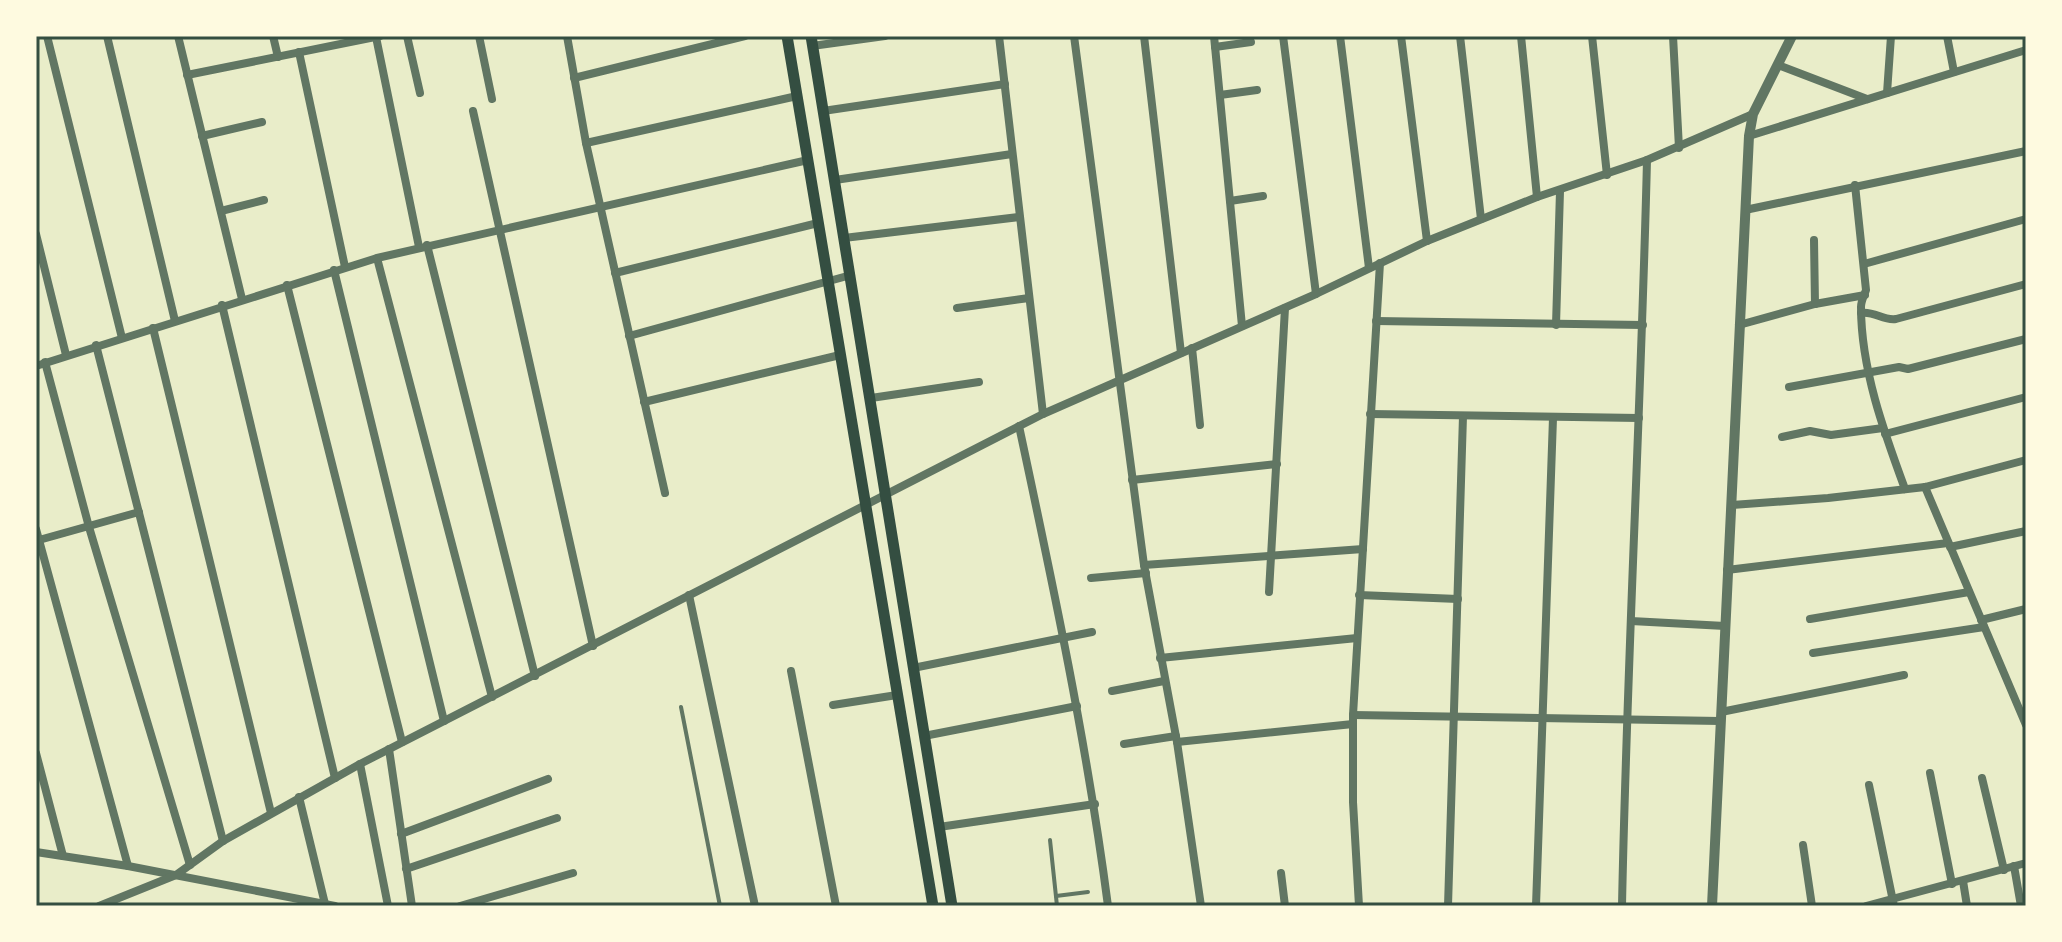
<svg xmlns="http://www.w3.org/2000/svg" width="2062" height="942" viewBox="0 0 2062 942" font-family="Cabin,sans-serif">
	<rect width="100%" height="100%" fill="#e9edc9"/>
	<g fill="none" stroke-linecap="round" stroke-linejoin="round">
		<g stroke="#617663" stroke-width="4">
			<path d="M681,707L720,906"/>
			<path d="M1050,840L1057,906"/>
			<path d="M1056,896L1088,892"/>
		</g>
		<g stroke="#617663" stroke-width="8">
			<path d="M47,36L122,338"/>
			<path d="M107,36L175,321"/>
			<path d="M178,36L242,299"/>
			<path d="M273,36L278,57"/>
			<path d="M407,36L420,93"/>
			<path d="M479,36L492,99"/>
			<path d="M567,36L586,143L665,493"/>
			<path d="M999,36L1043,414"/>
			<path d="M1074,36L1144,565L1177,742L1201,906"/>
			<path d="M1144,36L1181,353"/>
			<path d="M1214,36L1242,326"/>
			<path d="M1283,36L1316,294"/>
			<path d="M1340,36L1369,268"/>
			<path d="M1401,36L1427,241"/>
			<path d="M1460,36L1481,219"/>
			<path d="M1521,36L1537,197"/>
			<path d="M1592,36L1607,175"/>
			<path d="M1673,36L1679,148"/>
			<path d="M1947,36L1954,72"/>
			<path d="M376,37L419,247"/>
			<path d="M812,46L885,36"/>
			<path d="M1215,47L1251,42"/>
			<path d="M299,52L345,267"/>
			<path d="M1778,65L1867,99"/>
			<path d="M187,75L380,36"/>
			<path d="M574,78L745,36"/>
			<path d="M1887,93L1891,36"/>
			<path d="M1220,95L1257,90"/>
			<path d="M473,111L593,646"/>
			<path d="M823,111L1005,84"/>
			<path d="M202,136L262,122"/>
			<path d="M1749,136L2026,50"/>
			<path d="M586,143L797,96"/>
			<path d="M835,180L1012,154"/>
			<path d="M1855,185L1866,290C1864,296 1861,301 1861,307C1861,369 1884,432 1905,489"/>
			<path d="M1230,201L1263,196"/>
			<path d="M1745,210L2026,151"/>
			<path d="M221,211L264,200"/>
			<path d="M36,234L66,355"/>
			<path d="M844,238L1019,217"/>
			<path d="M1814,240L1815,304"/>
			<path d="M427,245L535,676"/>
			<path d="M377,258L492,697"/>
			<path d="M1864,264L2026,219"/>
			<path d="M334,270L444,721"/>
			<path d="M615,273L818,223"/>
			<path d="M287,285L402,742"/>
			<path d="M222,305L335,778"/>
			<path d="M957,308L1029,298"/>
			<path d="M1861,313C1875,311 1883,321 1896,319L2026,284"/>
			<path d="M1376,321L1643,325"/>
			<path d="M1556,325L1560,191"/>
			<path d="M1739,325L1815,304L1865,295"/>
			<path d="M153,328L271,813"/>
			<path d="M629,336L851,275"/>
			<path d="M96,345L223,841"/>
			<path d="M1192,348L1200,425"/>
			<path d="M45,362L89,527L190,865"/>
			<path d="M36,366L377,258L808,160"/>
			<path d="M1789,387L1899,367L1908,369L2026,339"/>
			<path d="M871,398L979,382"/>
			<path d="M644,402L840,355"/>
			<path d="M1370,414L1639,418"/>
			<path d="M1019,426C1053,585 1087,744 1108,906"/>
			<path d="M1885,434L2026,397"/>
			<path d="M1782,437L1810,431L1831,435L1883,428"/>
			<path d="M1132,480L1277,464"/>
			<path d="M1925,487L2026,725"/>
			<path d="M1732,505L1828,498L1925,487L2026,460"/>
			<path d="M36,529L128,866"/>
			<path d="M39,540L139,512"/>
			<path d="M1950,547L2026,531"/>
			<path d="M1144,565L1363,549"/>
			<path d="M1727,570L1948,543"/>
			<path d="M1091,578L1146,573"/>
			<path d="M1269,592L1285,308"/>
			<path d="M689,595L755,906"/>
			<path d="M1359,595L1458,599"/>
			<path d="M1810,619L1969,592"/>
			<path d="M1981,620L2026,609"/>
			<path d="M1631,621L1725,626"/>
			<path d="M1813,653L1984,627"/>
			<path d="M1160,658L1357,638"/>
			<path d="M913,668L1092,632"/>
			<path d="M791,671L836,906"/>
			<path d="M1112,691L1164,681"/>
			<path d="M833,705L897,695"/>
			<path d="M1721,712L1904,675"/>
			<path d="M1353,715L1720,721"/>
			<path d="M924,736L1077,706"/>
			<path d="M1177,742L1353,724"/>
			<path d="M1124,744L1176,736"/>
			<path d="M389,749L412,906"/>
			<path d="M36,753L63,856"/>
			<path d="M360,764L388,906"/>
			<path d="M1930,773L1952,884"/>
			<path d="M1982,778L2004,870"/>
			<path d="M1869,785L1894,906"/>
			<path d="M299,797L325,904"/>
			<path d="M939,827L1095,804"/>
			<path d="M401,834L548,779"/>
			<path d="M1803,845L1812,906"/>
			<path d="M36,852L128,866L335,906"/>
			<path d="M2014,866L2021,906"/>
			<path d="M406,869L557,818"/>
			<path d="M1281,873L1285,906"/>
			<path d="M1963,881L1967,906"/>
			<path d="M99,906L176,875L223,841L360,764L1043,414L1316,294L1427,241L1537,197L1647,160L1753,114"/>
			<path d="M460,906L573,873"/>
			<path d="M1359,906L1353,802V715L1380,263"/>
			<path d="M1448,906L1463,416"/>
			<path d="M1536,906L1553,418"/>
			<path d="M1622,906C1627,657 1641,409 1647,160"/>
			<path d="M1866,906L2026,863"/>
		</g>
		<path stroke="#617663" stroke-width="10" d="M1712,906L1749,136L1753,114L1792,36"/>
		<g stroke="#344e41" stroke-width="11">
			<path d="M787,36L933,906"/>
			<path d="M811,36L952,906"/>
		</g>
	</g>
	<rect width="2062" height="942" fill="none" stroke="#fefae0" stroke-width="76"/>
	<rect x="38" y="38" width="1986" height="866" fill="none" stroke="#344e41" stroke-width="3"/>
</svg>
